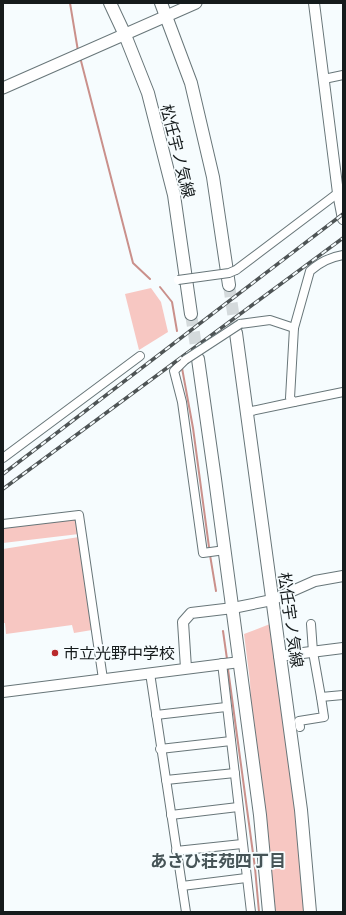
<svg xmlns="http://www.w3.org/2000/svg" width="346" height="915" viewBox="0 0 346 915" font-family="'Alegreya Sans','Noto Sans JP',sans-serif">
	<rect width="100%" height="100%" fill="#f6fcfe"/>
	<g fill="#f7c7c2">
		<path d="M151,288L161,302L168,332L139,350L125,294Z"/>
		<path d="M78,518L79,534L3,543V526Z"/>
		<path d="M79,537L92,630L74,633L72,625L6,634L5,623H3V549Z"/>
		<path d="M270,624L292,778L305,912H274L251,710L250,681L244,634Z"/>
	</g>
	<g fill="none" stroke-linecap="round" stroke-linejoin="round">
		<g stroke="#ca908b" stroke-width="2">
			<path d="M70,3L78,51"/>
			<path d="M80,57L133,263L150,279"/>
			<path d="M160,287L172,302L177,331"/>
			<path d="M182,368L193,428L209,547"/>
			<path d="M210,555L216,591"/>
			<path d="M223,631L227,659"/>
			<path d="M228,669L255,868L259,912"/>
		</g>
		<g stroke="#d4dadc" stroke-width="12" stroke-dasharray="12 6" stroke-linecap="butt">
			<path d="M229,285L236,333"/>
			<path d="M191,314L198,359"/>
		</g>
		<g stroke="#687679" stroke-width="10">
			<g id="minor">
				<path d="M324,79L343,75"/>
				<path d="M343,255C330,257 319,263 310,271L294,328L290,398L294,402L343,392"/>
				<path d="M236,270L338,193"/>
				<path d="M240,324L270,320L294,328"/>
				<path d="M185,360L174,371L182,402L203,553L225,550"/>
				<path d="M247,412L294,402"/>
				<path d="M3,458L140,356"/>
				<path d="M3,524L79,515L103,679"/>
				<path d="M311,624L313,652L321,697L343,695"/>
				<path d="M222,663L251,912"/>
				<path d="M150,673L186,912"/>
				<path d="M156,715L226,707"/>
				<path d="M300,727L299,721L324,717L321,697"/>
				<path d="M160,749L231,741"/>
				<path d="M166,780L235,773"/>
				<path d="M171,815L238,807"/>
				<path d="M176,851L242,844"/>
				<path d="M182,886L246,878"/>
			</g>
		</g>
		<g stroke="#687679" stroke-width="12">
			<g id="tertiary">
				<path d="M314,3L338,193L343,219"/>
				<path d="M279,656L343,648"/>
				<path d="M186,668L183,622L191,613L233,608L272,600L315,581L343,576"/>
				<path d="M3,692L240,662"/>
			</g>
		</g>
		<g stroke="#687679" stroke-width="13">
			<path id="secondary" d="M3,88L196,3"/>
		</g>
		<g stroke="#687679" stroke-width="14">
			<g id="primary">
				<path d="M110,3L125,35L148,93L174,195L191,314"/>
				<path d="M161,3L191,83L213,177L229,285"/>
				<path d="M236,333L301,810L310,912"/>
				<path d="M198,359L215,479L260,815L269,912"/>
			</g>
		</g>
		<use href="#minor" stroke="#fff" stroke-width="8"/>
		<use href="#tertiary" stroke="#fff" stroke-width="10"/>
		<use href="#secondary" stroke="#fff" stroke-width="11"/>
		<use href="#primary" stroke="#fff" stroke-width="12"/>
		<g stroke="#4e5455" stroke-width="3.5">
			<g id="rail">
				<path d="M3,474L343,214"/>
				<path d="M3,489L343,238"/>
			</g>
		</g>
		<use href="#rail" stroke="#f6fcfe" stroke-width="2" stroke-dasharray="6" stroke-linecap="butt"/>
		<g stroke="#687679" stroke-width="10" stroke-linecap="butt">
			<g id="minor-bridge">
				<path d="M178,280L229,273L236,270"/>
				<path d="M185,360L240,324"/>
			</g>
		</g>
		<use href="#minor-bridge" stroke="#fff" stroke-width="8"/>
	</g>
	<circle fill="#b9292c" stroke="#f6fcfe" stroke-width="1.5" cx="55" cy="653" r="4"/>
	<g text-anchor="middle" stroke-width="3.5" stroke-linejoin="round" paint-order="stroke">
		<g font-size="16" fill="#151b1c" stroke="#f6fcfe">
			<text transform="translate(178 151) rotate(76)" y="6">松任宇ノ気線</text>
			<text transform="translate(291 620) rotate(82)" y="6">松任宇ノ気線</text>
		</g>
		<g font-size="16" fill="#151b1c" stroke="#f6fcfe" text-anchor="start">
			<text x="63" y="659">市立光野中学校</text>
		</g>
		<g font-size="17" font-weight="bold" fill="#465457" stroke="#f6fcfe">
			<text x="218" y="867">あさひ荘苑四丁目</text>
		</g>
	</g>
	<rect width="346" height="915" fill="none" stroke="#151b1c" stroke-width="8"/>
</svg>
